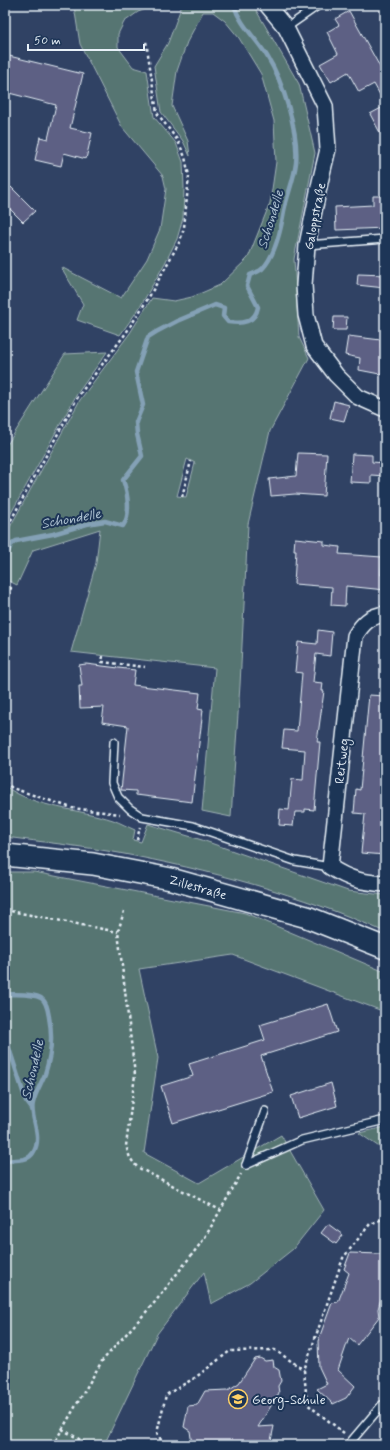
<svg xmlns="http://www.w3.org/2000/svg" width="390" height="1450" viewBox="0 0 390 1450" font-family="Mynerve,sans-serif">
	<rect width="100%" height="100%" fill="#304264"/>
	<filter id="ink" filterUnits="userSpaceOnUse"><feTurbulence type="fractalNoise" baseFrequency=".025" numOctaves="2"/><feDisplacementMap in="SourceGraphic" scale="8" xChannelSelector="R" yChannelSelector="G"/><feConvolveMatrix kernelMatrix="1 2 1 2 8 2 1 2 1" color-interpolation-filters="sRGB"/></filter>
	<g filter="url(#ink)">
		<g fill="#567472" stroke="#9fb2b5" fill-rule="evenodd">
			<path d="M25,5H157L138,12L124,22L118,34V47L133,67L147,71L154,117L176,143L183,162L184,188L183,218L177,239L165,263L140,307L120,335L77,320L83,304L61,267L121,298L147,259L160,229L166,189L163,176L122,127L80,44L74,6L30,7Z"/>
			<path d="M182,5H253L299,84L315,153L294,259L299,337L309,358L270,431L248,524L240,685L231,817L202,811L215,668L71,652L96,563L100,529L33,550L17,585L5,579V536L80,400L130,333L152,298L174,301L192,297L220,285L248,258L270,203L276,162L274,121L261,74L239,38L225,21L213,12H203L187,42L177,71L172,106L188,141L190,156L183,141L161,112L154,66L168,43ZM187,459L195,463L186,497L177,496Z"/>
			<path d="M107,352L77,394L5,524V448L65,354Z"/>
			<path d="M5,786C34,808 80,809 113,820C121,823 128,827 135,830L133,840L141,842L148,824L202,840L348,891L385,895V932C301,894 209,870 119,853C81,846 43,842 5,837Z"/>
			<path d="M5,872H34L245,913L385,972V1012L233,955L139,969L158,1058L144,1153L199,1183L281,1135L324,1210L293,1249L250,1283L211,1304L204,1272L157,1334L104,1445H5Z"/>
			<path d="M385,1127V1151L359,1133Z"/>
		</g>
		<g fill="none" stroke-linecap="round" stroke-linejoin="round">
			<g stroke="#84a1b6" stroke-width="4.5">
				<path d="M5,559L11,545L16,541L53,534L87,524L105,521L123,526C131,515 128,494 123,480L142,456L137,434L136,422L143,405L136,372L148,337L156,332L177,321L215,305L224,308L223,316L228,322C242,324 255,323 258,307L247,286L250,275C254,273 261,271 263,268C276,254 281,229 284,211C287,195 294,180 296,163C299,132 283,82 267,56C256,38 240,25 234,5"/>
				<path d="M5,994C15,995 32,993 41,998C47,1002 48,1011 49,1017C53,1037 51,1056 45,1074C41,1084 35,1093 33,1103C29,1117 44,1136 33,1153C27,1163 13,1158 5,1162"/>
				<path d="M5,1021L7,1042L26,1101L32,1109"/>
			</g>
		</g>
		<g fill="#5d6084" stroke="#e8f1f8">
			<path d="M349,11L385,76V104L374,84L359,92L348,72L331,82L320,64L338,54L327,32L339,25L335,19Z"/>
			<path d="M9,56L83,74L70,128L92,133L86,159L64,153L61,166L35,160L40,137L48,139L56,105L5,92V70Z"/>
			<path d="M385,106V142L370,114Z"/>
			<path d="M11,187L35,211L23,222L5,204V193Z"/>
			<path d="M373,196H385V228L336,230L335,207L373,205Z"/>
			<path d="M358,274L385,275V288L357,285Z"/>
			<path d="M334,317H347L346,330H333Z"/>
			<path d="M348,336L381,340V348H385V375L359,370L360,358L345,355Z"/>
			<path d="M334,401L349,405L344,421L330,418Z"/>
			<path d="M298,453L327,454L324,496L295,494L271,496L269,479L296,476Z"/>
			<path d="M352,454L372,455V462L385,463V476L371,475V483L350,482Z"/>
			<path d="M295,538L324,541V545L340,547L339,554L382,557L381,575L385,576V590L346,586L345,606L331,605L332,587L294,584L296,550H294Z"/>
			<path d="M318,630L332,632L330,656L316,654L313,682L323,683L322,691H324L317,742H320L314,810L305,809V812H295L293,826L279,825L280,809L289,810L292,779L303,780L305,750L282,748L284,730L297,731L302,673L295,672L298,642L317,644Z"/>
			<path d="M86,664L135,670L133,685L200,693L198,709L203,710L192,802L136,795V791L121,790L128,726L102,722L104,707L80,708L79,686H82L79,665Z"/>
			<path d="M369,695L385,696V855L361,853L365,814L354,813L356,789L360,790Z"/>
			<path d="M328,1004L337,1032L261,1056L273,1092L173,1123L161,1086L193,1076L189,1064L265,1040L260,1025Z"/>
			<path d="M331,1083L337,1106L298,1118L291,1096Z"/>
			<path d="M328,1224L343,1235L336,1244L321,1233Z"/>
			<path d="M350,1253L381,1254L385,1258V1293L382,1295L378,1309L379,1317L357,1345L349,1338L338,1370L355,1386L346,1398L333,1404L317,1389L327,1384L319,1367L318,1341L332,1303L338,1302L349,1273L344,1269Z"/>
			<path d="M260,1358L265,1361L273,1360L274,1367L279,1370L281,1381L278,1386L279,1393L258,1427L274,1426L270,1445H192L190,1431L184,1427L188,1406L197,1405L205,1391L228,1390L239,1383L255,1359Z"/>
		</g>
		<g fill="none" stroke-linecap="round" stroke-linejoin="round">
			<g stroke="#e8f1f8" stroke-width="10">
				<g id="service">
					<path d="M286,28L319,5"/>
					<path d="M307,245L385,239"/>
					<path d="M114,742L112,783L118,797L130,809L142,817L193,826L295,861L330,867"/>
					<path d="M246,1165L302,1140L385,1120"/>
					<path d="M246,1165L265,1111"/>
					<path d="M348,1445L382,1405"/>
				</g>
			</g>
			<g stroke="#e8f1f8" stroke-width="18">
				<g id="minor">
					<path d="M267,5L286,28L325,106L328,149L320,182L307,245L304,285L306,315L314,346L336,375L358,397L385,409"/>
					<path d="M385,614C370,616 363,623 355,636L330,867C350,880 362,882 385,884"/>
				</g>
			</g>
			<g stroke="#e8f1f8" stroke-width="24">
				<g id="secondary">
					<path id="s1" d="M5,855L93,864L171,879L307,917L385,948"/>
				</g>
			</g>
			<g stroke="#e8f1f8" stroke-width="2.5" stroke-dasharray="3 3" stroke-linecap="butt">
				<path d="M182,497L191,461"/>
				<path d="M5,531L79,395L126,333L149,297L180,241L184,228L189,176L185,157L178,141L157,113L146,41"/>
				<path d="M5,584L11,588L5,602"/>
				<path d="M103,656L102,662L145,667"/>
				<path d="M5,782L12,788L72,808L120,814"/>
				<path d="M137,840L140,827"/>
				<path d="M5,910L118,932"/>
				<path d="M124,911L118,932L135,1075L126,1146L130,1158L137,1167L220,1210"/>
				<path d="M62,1429L89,1445"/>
				<path d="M344,1433L307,1404L304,1370L343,1258L370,1224L385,1218"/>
				<path d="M53,1445L102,1361L155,1302L204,1239L241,1174"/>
				<path d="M164,1445L157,1433L166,1395L196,1377L230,1351L275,1350L304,1370"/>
			</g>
			<use href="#service" stroke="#1d3557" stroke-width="7"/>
			<use href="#minor" stroke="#1d3557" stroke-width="15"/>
			<use href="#secondary" stroke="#1d3557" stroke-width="21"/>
		</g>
	</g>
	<defs>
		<g id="school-ring" transform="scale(1)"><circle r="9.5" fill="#1d3557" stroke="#ffd166" stroke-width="1.5"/><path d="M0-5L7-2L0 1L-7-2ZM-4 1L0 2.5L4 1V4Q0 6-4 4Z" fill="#ffd166"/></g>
	</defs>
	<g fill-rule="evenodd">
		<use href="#school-ring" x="238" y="1399"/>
	</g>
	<g text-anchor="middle" stroke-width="4" stroke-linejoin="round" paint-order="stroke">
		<g font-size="13" fill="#e8f1f8" stroke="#1d3557">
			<text transform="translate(314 216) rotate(-79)" y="5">Galoppstraße</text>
			<text transform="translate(341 761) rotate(-84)" y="5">Reitweg</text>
			<text dy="5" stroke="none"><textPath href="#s1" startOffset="196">Zillestraße</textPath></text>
		</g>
		<g font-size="13" fill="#e8f1f8" stroke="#1d3557" text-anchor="start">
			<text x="252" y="1404">Georg-Schule</text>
		</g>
		<g font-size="14" font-style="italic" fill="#aec2d2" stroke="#1d3557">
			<text transform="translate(270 219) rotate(-73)" y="5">Schondelle</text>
			<text transform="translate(71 518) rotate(-10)" y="5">Schondelle</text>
			<text transform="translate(32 1069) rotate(-77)" y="5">Schondelle</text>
		</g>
	</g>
	<rect width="390" height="1450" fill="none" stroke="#1d3557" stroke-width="20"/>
	<rect x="10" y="10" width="370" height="1430" fill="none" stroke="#e8f1f8" stroke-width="1.5" filter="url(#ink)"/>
	<path d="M28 44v6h116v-6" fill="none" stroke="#e8f1f8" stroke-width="2"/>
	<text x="34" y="44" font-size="12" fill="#e8f1f8" stroke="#1d3557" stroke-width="3" paint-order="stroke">50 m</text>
</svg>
